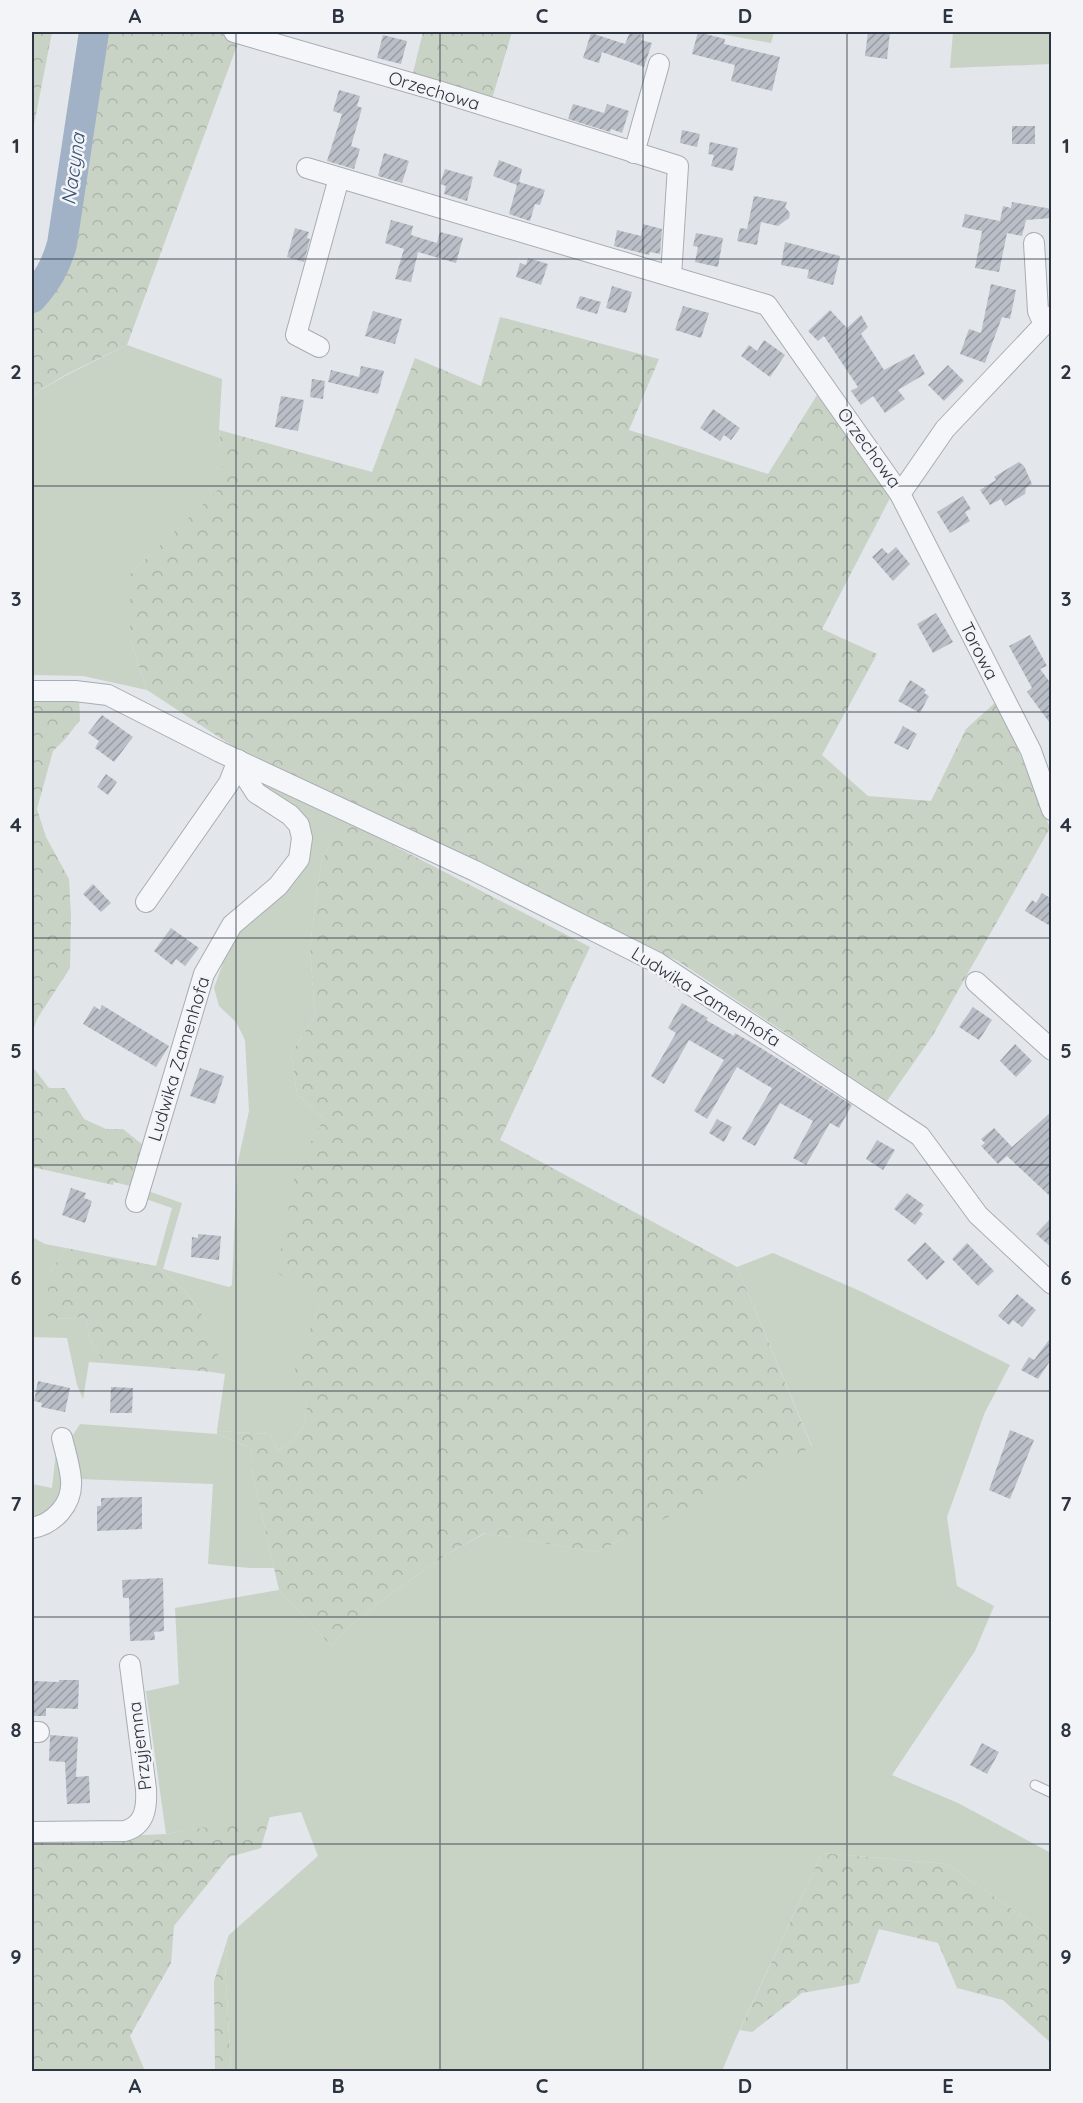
<svg xmlns="http://www.w3.org/2000/svg" width="1083" height="2103" viewBox="0 0 1083 2103" font-family="Quicksand,sans-serif">
	<defs>
		<pattern id="forest-crowns" width="20" height="18" patternUnits="userSpaceOnUse" patternTransform="scale(1.5)"><rect width="20" height="18" fill="#c8d3c5"/><path d="M2 6a3 3 0 1 1 6 0M12 15a3 3 0 1 1 6 0" fill="none" stroke="#acb6aa"/></pattern>
		<pattern id="building-hatch" width="6" height="6" patternUnits="userSpaceOnUse" patternTransform="scale(1.5)"><rect width="6" height="6" fill="#babfc7"/><path d="M-1 1l2-2M0 6l6-6M5 7l2-2" fill="none" stroke="#979ca3"/></pattern>
	</defs>
	<rect width="100%" height="100%" fill="#e3e6ea"/>
	<g fill="#c8d3c5">
		<path d="M709,32H774L771,43Z"/>
		<path d="M953,32H1051V64L950,68Z"/>
		<path d="M127,345L222,379L219,430L225,484L130,574V639L147,690L83,676L32,675V395L67,375Z"/>
		<path d="M267,779L345,814L321,863L310,946L315,1016L291,1054L297,1094L324,1119L319,1306L296,1369L307,1405L304,1426L292,1441L278,1451L270,1434L217,1431L225,1374L212,1372L207,1321L185,1291L156,1266L172,1208L143,1198L145,1190L182,1203L163,1269L229,1287L232,1285L237,1166L249,1111L245,1040L236,1022L219,1006L214,988L236,927L310,835L254,780Z"/>
		<path d="M32,1237L45,1244L66,1248L49,1274L57,1319L86,1317L89,1337L104,1363L89,1362L83,1399L77,1385L67,1338L32,1337Z"/>
		<path d="M773,1253L860,1291L1010,1365L985,1412L947,1517L957,1586L994,1606L975,1651L892,1775L958,1803L1051,1853V1936L947,1864L822,1853L735,2040L722,2071H231L225,1962L229,1935L318,1856L301,1812L166,1834L146,1692L138,1693L179,1684L175,1608L279,1590L331,1646L349,1627L384,1599L447,1554L486,1533L596,1552L812,1446L737,1267Z"/>
		<path d="M80,1424L217,1434L251,1448L253,1476L274,1568H250L208,1564L213,1484L79,1479L70,1440Z"/>
		<path d="M56,1451L67,1477L62,1501L32,1523V1484L52,1488Z"/>
	</g>
	<g fill="url(#forest-crowns)">
		<path d="M32,32H52L32,135Z"/>
		<path d="M99,32H242L127,345L67,374L32,395V309L54,283L67,251Z"/>
		<path d="M423,32H512L491,102L412,77Z"/>
		<path d="M500,317L659,359L629,430L768,474L817,395L890,498L822,629L877,654L822,755L868,796L931,801L966,729L998,700L1050,828L933,1035L887,1101L678,961L240,751L147,690L130,639V574L224,484L219,430L372,472L415,358L481,386Z"/>
		<path d="M79,696L80,720L66,738L53,751L37,809L46,837L69,879L71,916L70,968L37,1019L32,1034V697Z"/>
		<path d="M342,819L590,947L500,1140L737,1267L812,1447L596,1552L485,1533L447,1554L384,1599L349,1627L331,1646L279,1590L253,1476L251,1448L217,1434V1431L270,1434L278,1451L292,1441L304,1426L307,1405L295,1369L319,1306L277,1272L296,1168L324,1119L297,1094L291,1054L315,1016L310,946L321,863Z"/>
		<path d="M32,1066L49,1088H65L84,1119L106,1129H123L143,1145L130,1186L114,1182L113,1185L32,1167Z"/>
		<path d="M66,1248L156,1266L185,1291L207,1321L219,1358L212,1372L104,1363L89,1337L86,1317L56,1319L47,1316L49,1274Z"/>
		<path d="M270,1816L261,1848L229,1857L174,1926L171,1963L130,2036L145,2071H32V1840L166,1834Z"/>
		<path d="M822,1853L947,1864L1051,1936V2043L1003,2000L957,1988L938,1943L879,1929L859,1983L802,1993L752,2032L740,2030Z"/>
		<path d="M229,1935L225,1962L231,2071H215L214,1981Z"/>
	</g>
	<g fill="none" stroke-linecap="round" stroke-linejoin="round">
		<path stroke="#a1b2c7" stroke-width="30" d="M32,298C47,281 56,266 62,244L94,32"/>
	</g>
	<g fill="url(#building-hatch)">
		<path d="M630,32L643,35L641,40L652,43L644,67L602,52L599,63L583,58L591,33L625,44Z"/>
		<path d="M698,32L725,39L724,44L780,57L772,91L731,81L735,65L692,54Z"/>
		<path d="M868,32H890L887,59L865,56Z"/>
		<path d="M383,35L407,41L401,64L377,58Z"/>
		<path d="M339,90L360,96L357,106L362,108L351,146L360,149L354,169L327,161L342,114L333,111Z"/>
		<path d="M573,104L604,113L607,104L629,111L622,133L611,129L610,132L568,119Z"/>
		<rect x="1012" y="126" width="23" height="18"/>
		<path d="M682,130L700,134L697,147L680,143Z"/>
		<path d="M710,142L738,148L733,171L711,166L714,155L708,154Z"/>
		<path d="M384,153L409,161L402,183L378,176Z"/>
		<path d="M499,160L522,169L519,182L545,190L540,205L535,204L530,221L509,214L517,185L493,176Z"/>
		<path d="M445,169L473,177L467,201L444,194L446,186L440,184Z"/>
		<path d="M754,196L787,202L785,207L790,213L789,218L778,226L761,222L757,245L737,241L740,228L747,229Z"/>
		<path d="M1012,202L1052,209V218L1026,220L1022,236L1007,233L999,272L975,268L982,231L962,227L965,214L1000,221L1003,206L1011,208Z"/>
		<path d="M391,220L413,226L411,235L437,243L440,232L463,238L456,263L418,252L411,282L395,279L404,249L385,243Z"/>
		<path d="M643,224L662,229L660,254L650,252L649,255L614,246L617,230L641,236Z"/>
		<path d="M295,228L309,232L307,238L310,239L304,262L287,257Z"/>
		<path d="M696,233L723,238L718,267L695,262L698,247L693,246Z"/>
		<path d="M785,242L840,256L833,285L807,278L809,270L781,265Z"/>
		<path d="M528,258L548,264L541,285L516,277L520,263L526,265Z"/>
		<path d="M991,284L1016,290L1010,319L1002,317L985,363L960,354L969,329L981,333Z"/>
		<path d="M612,286L632,292L626,313L606,308Z"/>
		<path d="M580,296L601,302L597,314L576,308Z"/>
		<path d="M683,306L709,313L701,338L675,330Z"/>
		<path d="M830,310L847,328L861,315L868,327L861,334L884,370L914,354L925,374L898,390L905,399L885,413L873,396L861,405L851,391L858,387L824,336L818,341L808,331Z"/>
		<path d="M373,311L402,319L395,344L365,336Z"/>
		<path d="M764,340L785,355L770,377L741,356L749,345L757,351Z"/>
		<path d="M948,365L964,381L944,401L928,385Z"/>
		<path d="M361,366L384,371L378,394L328,382L331,370L359,377Z"/>
		<path d="M312,379L325,381L323,399L310,397Z"/>
		<path d="M281,396L304,400L298,431L275,427Z"/>
		<path d="M713,409L740,428L731,440L724,435L720,441L700,428Z"/>
		<path d="M1019,462L1024,466L1032,484L1026,488L1025,494L1005,506L1001,499L990,505L980,490L996,480L994,477Z"/>
		<path d="M963,496L971,509L965,512L970,521L950,533L937,512Z"/>
		<path d="M896,547L910,564L893,581L872,557L882,548L888,554Z"/>
		<path d="M936,613L953,642L933,653L917,624Z"/>
		<path d="M1030,635L1047,666L1040,669L1052,685V726L1027,692L1032,688L1009,646Z"/>
		<path d="M910,680L926,690L924,693L929,696L920,713L898,701Z"/>
		<path d="M102,715L133,737L114,762L95,748L99,741L88,733Z"/>
		<path d="M903,726L917,734L908,750L894,743Z"/>
		<path d="M106,774L117,782L108,795L97,787Z"/>
		<path d="M93,884L111,903L101,912L83,894Z"/>
		<path d="M1042,893L1052,899V927L1025,911L1032,900L1036,903Z"/>
		<path d="M171,928L199,948L185,966L176,959L172,965L154,951Z"/>
		<path d="M682,1003L708,1018L706,1020L734,1036L735,1033L761,1048L852,1105L839,1128L830,1123L806,1165L793,1158L813,1121L780,1103L755,1146L742,1139L772,1088L763,1083L737,1067L707,1119L694,1111L724,1060L689,1040L664,1084L651,1076L676,1033L668,1028Z"/>
		<path d="M102,1005L169,1046L156,1067L83,1024L94,1006L100,1010Z"/>
		<path d="M973,1007L992,1020L979,1040L959,1027Z"/>
		<path d="M1015,1044L1032,1061L1016,1077L1000,1061Z"/>
		<path d="M200,1068L224,1076L215,1104L190,1096Z"/>
		<path d="M1052,1111V1198L1007,1156L998,1164L981,1146L985,1143L981,1139L994,1128L1012,1147Z"/>
		<path d="M717,1119L732,1127L724,1142L709,1133Z"/>
		<path d="M877,1140L895,1150L883,1170L866,1159Z"/>
		<path d="M71,1188L86,1193L84,1198L92,1201L85,1223L62,1215Z"/>
		<path d="M907,1193L924,1205L919,1211L923,1214L915,1225L894,1209Z"/>
		<path d="M1052,1217V1248L1036,1234Z"/>
		<path d="M198,1234L221,1236L219,1260L191,1257L192,1237L198,1238Z"/>
		<path d="M925,1242L945,1262L927,1280L907,1260Z"/>
		<path d="M967,1243L994,1271L978,1286L952,1259Z"/>
		<path d="M1017,1294L1036,1310L1022,1327L1013,1320L1009,1325L998,1316Z"/>
		<path d="M1052,1336V1358L1038,1379L1021,1370L1029,1357L1034,1360Z"/>
		<path d="M38,1381L70,1388L65,1412L41,1407L42,1403L34,1401Z"/>
		<path d="M111,1387L133,1388L132,1413H110Z"/>
		<path d="M1010,1430L1034,1440L1010,1499L989,1490Z"/>
		<path d="M142,1497V1529L97,1531V1506H101V1498Z"/>
		<path d="M163,1578L164,1631L154,1632L155,1640L130,1641L129,1598H123L122,1580Z"/>
		<path d="M59,1680H79L78,1709L46,1708V1716H32V1681L59,1682Z"/>
		<path d="M50,1735L78,1737L76,1777L89,1776L90,1803L67,1804L65,1762L49,1761Z"/>
		<path d="M982,1743L999,1752L987,1774L970,1765Z"/>
	</g>
	<g fill="none" stroke-linecap="round" stroke-linejoin="round">
		<g stroke="#a8adb4" stroke-width="11">
			<path id="lane" d="M1035,1785L1052,1793"/>
		</g>
		<g stroke="#a8adb4" stroke-width="22">
			<g id="street">
				<path d="M234,32L435,90L678,166L671,276"/>
				<path d="M634,153L659,64"/>
				<path d="M307,168L767,305L900,494L1031,751L1052,810"/>
				<path d="M1034,243L1038,311L1044,325"/>
				<path d="M319,347L296,335L339,178"/>
				<path d="M900,494L945,429L1052,316"/>
				<path d="M32,691H75L108,695L220,752L475,871L658,963L920,1136L978,1215L1052,1284"/>
				<path d="M146,902L229,783L238,760"/>
				<path d="M976,982L1052,1050"/>
				<path d="M136,1202L204,974L232,925L278,886L299,859L302,838L299,825L290,815L256,793L247,779L238,760"/>
				<path d="M32,1528C54,1524 73,1504 71,1480C70,1466 65,1451 62,1438"/>
				<path d="M32,1732H39"/>
				<path d="M32,1832L125,1831C145,1825 147,1808 146,1789L130,1665"/>
			</g>
		</g>
		<use href="#lane" stroke="#f5f6f9" stroke-width="9"/>
		<use href="#street" stroke="#f5f6f9" stroke-width="20"/>
	</g>
	<path fill="none" stroke="#2c3341" stroke-width="1.5" stroke-opacity="0.55" d="M236,32V2072M440,32V2072M643,32V2072M847,32V2072M32,259H1052M32,486H1052M32,712H1052M32,938H1052M32,1165H1052M32,1391H1052M32,1617H1052M32,1844H1052"/>
	<g text-anchor="middle" stroke-width="5" stroke-linejoin="round" paint-order="stroke">
		<g font-size="18" fill="#2c3341" stroke="#f3f4f7">
			<text transform="translate(434 91) rotate(17)" y="6">Orzechowa</text>
			<text transform="translate(869 448) rotate(54)" y="6">Orzechowa</text>
			<text transform="translate(979 651) rotate(63)" y="6">Torowa</text>
			<text transform="translate(706 997) rotate(32)" y="6">Ludwika Zamenhofa</text>
			<text transform="translate(179 1059) rotate(-73)" y="6">Ludwika Zamenhofa</text>
			<text transform="translate(140 1746) rotate(-97)" y="6">Przyjemna</text>
		</g>
		<g font-size="20" font-style="italic" fill="#385173" stroke="#f3f4f7">
			<text transform="translate(73 169) rotate(-82)" y="7">Nacyna</text>
		</g>
	</g>
	<rect width="1083" height="2103" fill="none" stroke="#f3f4f7" stroke-width="66"/>
	<rect x="33" y="33" width="1017" height="2037" fill="none" stroke="#2c3341" stroke-width="2"/>
	<g font-size="20" text-anchor="middle" font-weight="bold" fill="#2c3341">
		<text x="135" y="23">A</text>
		<text x="338" y="23">B</text>
		<text x="542" y="23">C</text>
		<text x="745" y="23">D</text>
		<text x="948" y="23">E</text>
		<text x="16" y="153">1</text>
		<text x="1066" y="153">1</text>
		<text x="16" y="379">2</text>
		<text x="1066" y="379">2</text>
		<text x="16" y="606">3</text>
		<text x="1066" y="606">3</text>
		<text x="16" y="832">4</text>
		<text x="1066" y="832">4</text>
		<text x="16" y="1058">5</text>
		<text x="1066" y="1058">5</text>
		<text x="16" y="1285">6</text>
		<text x="1066" y="1285">6</text>
		<text x="16" y="1511">7</text>
		<text x="1066" y="1511">7</text>
		<text x="16" y="1737">8</text>
		<text x="1066" y="1737">8</text>
		<text x="16" y="1964">9</text>
		<text x="1066" y="1964">9</text>
		<text x="135" y="2093">A</text>
		<text x="338" y="2093">B</text>
		<text x="542" y="2093">C</text>
		<text x="745" y="2093">D</text>
		<text x="948" y="2093">E</text>
	</g>
</svg>
